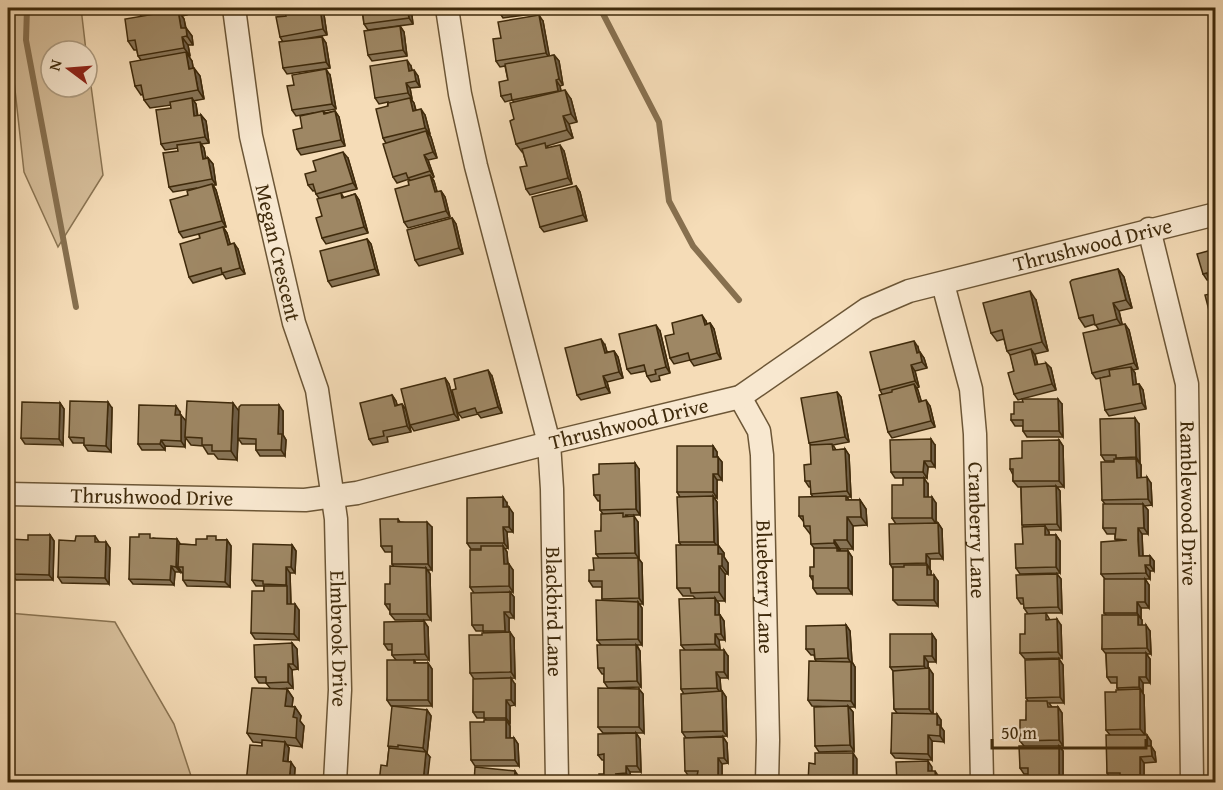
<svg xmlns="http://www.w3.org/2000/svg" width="1223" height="790" viewBox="0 0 1223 790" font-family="'Gentium Book Plus',serif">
	<rect width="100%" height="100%" fill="#f5dcb7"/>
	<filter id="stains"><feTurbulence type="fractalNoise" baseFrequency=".00333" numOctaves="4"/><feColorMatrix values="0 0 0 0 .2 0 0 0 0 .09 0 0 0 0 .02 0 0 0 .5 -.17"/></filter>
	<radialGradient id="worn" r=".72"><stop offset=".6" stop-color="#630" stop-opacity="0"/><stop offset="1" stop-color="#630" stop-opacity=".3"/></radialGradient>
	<g fill="#d6be9a" stroke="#8a7452" stroke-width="1.5">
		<path d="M8,8H81L86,51H51V87H87V56L103,175L58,247L24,172L8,26Z"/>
		<path d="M8,613L115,622L174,724L193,782H8Z"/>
	</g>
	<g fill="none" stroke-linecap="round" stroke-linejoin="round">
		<g stroke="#87704f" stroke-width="6">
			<path d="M27,8L26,40L76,307"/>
			<path d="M600,8L659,122L669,201L693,246L739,300"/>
		</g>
		<g stroke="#6c5636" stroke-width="25">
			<g id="minor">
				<path id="s1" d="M234,8L251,136L294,323L317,390L336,519L340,690L335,782"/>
				<path id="s2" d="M447,8L460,94L476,166L549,443L552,489L557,782"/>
				<path id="s3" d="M1149,229L1187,384L1192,782"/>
				<path id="s4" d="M943,284L971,389L975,434L982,782"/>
				<path id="s5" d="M740,397L759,431L762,455L768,740L767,782"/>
				<path id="s6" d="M8,494L305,500L357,493L549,443L740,397L867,309L909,291L1216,214"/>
			</g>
		</g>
		<use href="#minor" stroke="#f8e8d0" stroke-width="22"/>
	</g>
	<g fill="#887456" stroke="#3f2a0b" stroke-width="1.5">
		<path d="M137,8H186L187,15L182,16L184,19L186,28L192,36L193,45H188L190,56L189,57L192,61L193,68L200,76L204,99L193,101L196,104L198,116L201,115L206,121L209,143L201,144L204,148L206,159L208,158L213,164L216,185H213L216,190L226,227H223L227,233L230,244L238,249L245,274L226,279L223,274L193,283L189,277L200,238L199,234L183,238L179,232L188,195L197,188L173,192L169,187L178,151V148L165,150L161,144L171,108V105L150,108L144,100L143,94L141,95L135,86L141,60L138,56L137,50H134L128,41L141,16L138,11Z"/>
		<path d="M284,8H323L327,35L304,39L322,37L326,43L330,68L287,74L283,68V42L280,37L286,16Z"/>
		<path d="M362,8H411L413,24L368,30L364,24Z"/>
		<path d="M498,8H540V13L503,18L499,12Z"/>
		<path d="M543,21L549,56L554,55L559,61L563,85L560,86L561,91L571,99L577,122L569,124L573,138L547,146L549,148L564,151L572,184L530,195L526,189L527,166L523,152H522L516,144L514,102L512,100L505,102L501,96L508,80L505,66L500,67L496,61L501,38Z"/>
		<path d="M400,26L404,32L407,56L372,61L368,55Z"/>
		<path d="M411,66L412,70L418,76L420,87L410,88L412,99H411L414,103L416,110L425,115L430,134H429L431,137L437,158L428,160L434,177L432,178L434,181L437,192L441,191L445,197L450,217L408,228L404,222L410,180L409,179L397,183L393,177L386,143L383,138L388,102L379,104L375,98Z"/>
		<path d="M330,75L336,109L324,111L325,113L335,111L339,117L345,146L301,155L297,149L302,128L313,113L296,116L292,110Z"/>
		<path d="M348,158L357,189L341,193L344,198L355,194L359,200L368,233L326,244L322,238V216L319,198L316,194L315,190L313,191L308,185L316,171Z"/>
		<path d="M576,186L580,192L587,221L544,232L540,227Z"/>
		<path d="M452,218L456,224L463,254L419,266L415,260Z"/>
		<path d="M367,239L371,244L379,275L332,287L328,281Z"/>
		<path d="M1215,249V324L1211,318L1213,293L1211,291L1209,280H1207L1203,274Z"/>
		<path d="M1118,269L1124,277L1132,308L1119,311L1122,324L1129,330L1138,369L1133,370L1135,373L1136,384H1139L1143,390L1146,409L1109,416L1105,410L1110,376L1096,379L1092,373L1099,330L1095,324L1085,327L1079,318Z"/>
		<path d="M1036,300L1048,351L1035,354L1038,365L1051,368L1056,390L1018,400L1014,394V371L1011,356L1007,351L1004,339L997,341L991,333Z"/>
		<path d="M706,321L707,324L710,323L714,329L721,359L694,366L690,360L674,364L670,358L674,334Z"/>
		<path d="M660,331L670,373L659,376L660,380L651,382L647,376L646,371L631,374L627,369Z"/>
		<path d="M605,345L607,352L614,351L618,357L623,378L607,382L610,393L581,400L577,395Z"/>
		<path d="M918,347L919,352L924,358L927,368L915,371L919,387L917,388L921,401L930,406L935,427L892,438L888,432L882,394L880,390Z"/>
		<path d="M492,376L502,413L481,418L478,414L462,418L458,413Z"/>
		<path d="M445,378L449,384L459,420L414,431L410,425Z"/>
		<path d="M837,392L841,397L849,442L833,445L836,450L845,449L849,455L851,497H847L849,500H860L866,509L867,525L853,526V549H840V551H848L852,557V594H817L813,588V581L810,576L814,567V548L811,544V535L804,526V522L799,516L813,497L811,494V487H809L805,481L811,464V445L809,443Z"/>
		<path d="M392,395L396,401L397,405L402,404L406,410L411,432L387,437L388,442L373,445L369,439Z"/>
		<path d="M60,403L64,409L63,445L25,444L21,438Z"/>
		<path d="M1062,404L1063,437H1027L1023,431V426H1015L1011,420L1014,414Z"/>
		<path d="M112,408L111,452L88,451L84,445V443H73L69,437Z"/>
		<path d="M239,411H283V435L286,440L285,456H260L256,450V444H242L238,438L239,417L237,460L218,459L214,454H208L203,446L191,445L185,437V447L165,446V450H142L138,444L180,412V415L186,421Z"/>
		<path d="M1139,424L1140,463L1141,465V477L1151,483L1152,505L1144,506L1148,510V534H1142L1143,556H1150L1154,561V571H1150V579H1145L1149,585V608H1141V619L1142,620V625L1150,631L1151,654H1146L1150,659V683H1143V693H1142L1144,695L1145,735L1151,741V746L1155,752L1156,762L1144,763V780L1146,783H1106L1111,779L1107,773L1110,735L1106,730L1116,692L1119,690L1117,688V683H1111L1107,677L1106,654L1102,649L1106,615L1104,613L1105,579L1101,574L1117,541L1115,539V534H1107L1103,528L1105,504L1102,500L1114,461H1105L1101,455Z"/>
		<path d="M1059,440L1063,446L1064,487H1057L1060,491L1061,530H1047L1049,532V535H1056L1060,541V573L1020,574L1016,568L1023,544L1024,527L1022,525L1021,487H1018L1013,481V475L1010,469L1022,458Z"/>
		<path d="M935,445V467H928L927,478H895L891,472Z"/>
		<path d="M713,446L717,452V457L722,462V480H717V498H714L717,502L718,545L724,553V557L728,563V574H725V601H717L719,604V615H720L724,621L725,640H719L720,649L694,650L728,656V678H720L721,691H722L726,697L727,736L686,738L682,732L684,694L681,689L685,650L681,645L695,598L693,596H683L677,588L681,545L679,542L680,497L677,492Z"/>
		<path d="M639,469L640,515H625L638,522L639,559L642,563L643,604H639L642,608V645H637L640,651L641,687L608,688L604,682V674H602L598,668L601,645L597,640L603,601L602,599V587H593L589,581L599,558L596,554L601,531L603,514L600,510V501H598L594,495L599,474Z"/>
		<path d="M928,484V497L936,503V523H938L942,529L943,559H930V569H929L931,571V575L938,581V606L898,605L893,600V569L890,564L896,524L892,518Z"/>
		<path d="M507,503V507L513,513V532H507L508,548L505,549L507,552L508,564L513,570V592H510L514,597V618H509V632L514,638L515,678L481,679L515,684V705L510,706V723H509L510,726V738H514L518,744L519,766H475L471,760L484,722L486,720L484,718H477L473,712L474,679L470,673L482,635L484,633L483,631H476L472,625L474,593L470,587L481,549H471L467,543Z"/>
		<path d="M398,519L400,522L432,527V570H428L430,574L431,620H395L390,614V610H389L385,604L394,567L392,564V552H385L381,546Z"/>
		<path d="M50,535L54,541L53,580H16L12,574V567L9,563V566H8V542L10,545L28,540Z"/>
		<path d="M95,536L99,542L110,548L109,584L62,583L58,577L75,541Z"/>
		<path d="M153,538L180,544L196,545L218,540H227L231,546L230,587L187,586L183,580V573H182L180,570V572H175L174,585L133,584L129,579Z"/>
		<path d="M292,545L296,551L295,573H290L291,604L299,610V640L255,639L251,633L264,591V586H256L252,580Z"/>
		<path d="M1057,574L1061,579L1062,613H1046L1050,620L1061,625L1062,658L1025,659L1020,653L1025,634L1028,614L1024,608V604H1021L1017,598Z"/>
		<path d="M424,621L428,627L429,660H414L416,663H428L432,669V706H391L387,700L396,660L392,655V650H388L384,644Z"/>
		<path d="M846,625L850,631L852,662L855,667V707H849L853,712L854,751L819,752L815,746L834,707L812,706L808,700L816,661L815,659L814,655H811L806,649Z"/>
		<path d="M932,634L936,640V662H928V668L933,674V714L941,720V727L944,731V742L932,741V760L895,758L891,753L897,713L894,709L893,671L890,667Z"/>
		<path d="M292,643L297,649L298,669L292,670L293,688L277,689H287L293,698L292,707H295L301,716L300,721L304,726L302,747L287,745L289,748L288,761L295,768L294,783H246L262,746V743L253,742L247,733L270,688L266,683H259L255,677Z"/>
		<path d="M1059,659L1063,665L1064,703H1049L1052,707H1058L1062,713L1063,746H1059L1063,751V782L1027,783L1029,781L1028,779V774H1024L1020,768L1024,746L1020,741L1026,720L1028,701L1026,698Z"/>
		<path d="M639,689L643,694L644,733H603L598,727Z"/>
		<path d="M427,710L431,716L427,754L430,757L387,766L389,748L388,746Z"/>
		<path d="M636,733L640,739L641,772H630V775L645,781V783H599L604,774V760H602L598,755Z"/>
		<path d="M723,737L727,743L728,763L722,764V782L700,779L698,777H689L685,771Z"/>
	</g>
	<g fill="#6f5e46" stroke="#3f2a0b" stroke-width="1.5">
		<path d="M183,8H186L187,15L183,9Z"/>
		<path d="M320,8H323L327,35L323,29Z"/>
		<path d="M407,8H411L413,24L409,18Z"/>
		<path d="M178,10L184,19L187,37L181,28Z"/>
		<path d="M539,15L543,21L550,59L546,53Z"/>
		<path d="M400,26L404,32L407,56L403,50Z"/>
		<path d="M186,28L192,36L193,45L187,36Z"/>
		<path d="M182,37L188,45L190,56L184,48Z"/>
		<path d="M322,37L326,43L330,68L326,62Z"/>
		<path d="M186,52L192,61L195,78L189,69Z"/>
		<path d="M554,55L559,61L563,85L559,79Z"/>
		<path d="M407,60L411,66L413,77L409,71Z"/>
		<path d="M194,68L200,76L204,99L198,90Z"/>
		<path d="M326,69L330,75L336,109L332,104Z"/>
		<path d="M414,70L418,76L420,87L416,81Z"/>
		<path d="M556,80L560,86L562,97L558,91Z"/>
		<path d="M406,83L410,88L412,99L408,93Z"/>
		<path d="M565,90L571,99L577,122L571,114Z"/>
		<path d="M192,98L196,104L198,122L194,116Z"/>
		<path d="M410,98L414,103L417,117L413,111Z"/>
		<path d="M421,109L425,115L430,134L425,128Z"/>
		<path d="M335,111L339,117L345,146L341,140Z"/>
		<path d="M201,115L206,121L209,143L205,137Z"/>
		<path d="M563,116L569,124L573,138L567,130Z"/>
		<path d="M426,131L431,137L437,158L433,152Z"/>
		<path d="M200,142L204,148L207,165L203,159Z"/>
		<path d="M560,145L564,151L572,184L568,178Z"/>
		<path d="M343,152L348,158L357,189L353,183Z"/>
		<path d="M424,155L428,160L434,177L430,171Z"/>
		<path d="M208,158L213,164L216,185L212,179Z"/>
		<path d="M430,175L434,181L439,198L435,192Z"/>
		<path d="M212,184L216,190L226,227L222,221Z"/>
		<path d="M576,186L580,192L587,221L583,215Z"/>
		<path d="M441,191L445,197L450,217L446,211Z"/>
		<path d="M355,194L359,200L368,233L364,227Z"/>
		<path d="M452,218L456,224L463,254L459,248Z"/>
		<path d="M223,227L227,233L232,250L228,245Z"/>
		<path d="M367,239L371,244L379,275L375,269Z"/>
		<path d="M234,243L238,249L245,274L240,268Z"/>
		<path d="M1118,269L1124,277L1132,308L1126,300Z"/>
		<path d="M1030,291L1036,300L1048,351L1042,342Z"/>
		<path d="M1113,303L1119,311L1123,328L1117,319Z"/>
		<path d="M702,315L706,321L709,331L705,325Z"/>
		<path d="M710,323L714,329L721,359L717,353Z"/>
		<path d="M1125,324L1129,330L1138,369L1134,363Z"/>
		<path d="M656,325L660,331L670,373L666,367Z"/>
		<path d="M601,339L605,345L609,359L605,353Z"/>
		<path d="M914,341L918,347L921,359L917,353Z"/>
		<path d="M1031,349L1035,355L1039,371L1035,365Z"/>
		<path d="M614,351L618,357L623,378L619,372Z"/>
		<path d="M920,352L924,358L927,368L922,362Z"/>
		<path d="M1046,363L1051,368L1056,390L1052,384Z"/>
		<path d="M911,365L915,371L919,387L915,381Z"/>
		<path d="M1131,367L1135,373L1137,390L1133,385Z"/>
		<path d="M488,370L492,376L502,413L498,407Z"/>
		<path d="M603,376L607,382L610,393L606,387Z"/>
		<path d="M445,378L449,384L459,420L454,414Z"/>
		<path d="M914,384L918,390L923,407L919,402Z"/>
		<path d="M1139,384L1143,390L1146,409L1142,403Z"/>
		<path d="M837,392L841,397L849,442L845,437Z"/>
		<path d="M392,395L396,401L399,412L395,406Z"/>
		<path d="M1058,399L1062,404L1063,437L1059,431Z"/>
		<path d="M926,400L930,406L935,427L931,421Z"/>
		<path d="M8,401L10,405V445L8,441Z"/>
		<path d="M108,402L112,408L111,452L106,446Z"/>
		<path d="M60,403L64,409L63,445L59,439Z"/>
		<path d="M233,403L239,411L237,460L231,451Z"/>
		<path d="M402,404L406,410L411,432L407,426Z"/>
		<path d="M279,405L283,411V435L286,440L285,456L281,450L278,434Z"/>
		<path d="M176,406L180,412V420L175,415Z"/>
		<path d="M181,415L186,421L185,447L181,441Z"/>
		<path d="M1135,418L1139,424L1140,463L1136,457Z"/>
		<path d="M931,439L935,445V467L931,461Z"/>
		<path d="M161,440L165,446V450L160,444Z"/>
		<path d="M1059,440L1063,446L1064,487L1059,481Z"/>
		<path d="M713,446L717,452V463L713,457Z"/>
		<path d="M845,449L849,455L851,497L847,491Z"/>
		<path d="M718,457L722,462V480L718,474Z"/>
		<path d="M1136,459L1141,465V483L1137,478Z"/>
		<path d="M924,461L928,467L927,478L923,472Z"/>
		<path d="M635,463L639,469L640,515L636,509Z"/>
		<path d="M713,474L717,480V498L713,492Z"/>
		<path d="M1147,477L1151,483L1152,505L1148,499Z"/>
		<path d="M924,478L928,484V503L924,497Z"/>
		<path d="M1056,486L1060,491L1061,530L1057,524Z"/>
		<path d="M713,496L717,502L718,545L724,553V557L728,563V574L722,566L718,554V547L714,542Z"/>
		<path d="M503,497L507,503V513L503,507Z"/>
		<path d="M932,497L936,503V524L932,518Z"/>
		<path d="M860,500L866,509L867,525L861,517Z"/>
		<path d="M1143,504L1148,510V534L1144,528Z"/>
		<path d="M509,507L513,513V532L509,527Z"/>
		<path d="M634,516L638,522L639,559L635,553Z"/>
		<path d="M847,517L853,526V549L847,540Z"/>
		<path d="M427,522L432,527V570L428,564Z"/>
		<path d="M938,523L942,529L943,559L939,553Z"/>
		<path d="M1045,526L1049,532V541L1045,535Z"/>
		<path d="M503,527L507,532L508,548L504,543Z"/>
		<path d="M1138,528L1142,534L1143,561L1139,556Z"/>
		<path d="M50,535L54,541L53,580L49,575Z"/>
		<path d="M1056,535L1060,541V573L1056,567Z"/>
		<path d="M177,539L181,545L178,567L180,570V572L176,567Z"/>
		<path d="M227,540L231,546L230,587L225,582Z"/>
		<path d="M834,540L840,549V552L834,543Z"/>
		<path d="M8,542L10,545L9,566L8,564Z"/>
		<path d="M106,542L110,548L109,584L105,578Z"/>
		<path d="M292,545L296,551L295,573L291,567Z"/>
		<path d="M503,546L507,552L508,570L504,564Z"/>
		<path d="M848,551L852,557V594L848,588Z"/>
		<path d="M926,554L930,559V569L926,563Z"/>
		<path d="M1150,556L1154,561V571L1150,565Z"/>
		<path d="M638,558L642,563L643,604L639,598Z"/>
		<path d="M509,564L513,570V592L509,586Z"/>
		<path d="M927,565L931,571V581L927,575Z"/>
		<path d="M1145,565L1150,571V579L1146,573Z"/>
		<path d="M171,566L175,572L174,585L170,580Z"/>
		<path d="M719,566L725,574V601L719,592Z"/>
		<path d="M286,567L290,573L291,610L287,604Z"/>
		<path d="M426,568L430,574L431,620L427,614Z"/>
		<path d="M1057,574L1061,579L1062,613L1058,607Z"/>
		<path d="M934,575L938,581V606L934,600Z"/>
		<path d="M1145,579L1149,585V608L1145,602Z"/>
		<path d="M510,592L514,597V618L510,612Z"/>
		<path d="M715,598L719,604V621L715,615Z"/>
		<path d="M638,602L642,608V645L638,639Z"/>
		<path d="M1137,602L1141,608V619L1137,613Z"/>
		<path d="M295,604L299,610V640L294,634Z"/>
		<path d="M504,612L509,618V637L505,631Z"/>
		<path d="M720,615L724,621L725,640L721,634Z"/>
		<path d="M1138,615L1142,620V631L1138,625Z"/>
		<path d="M1057,619L1061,625L1062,658L1058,652Z"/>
		<path d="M424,621L428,627L429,660L425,654Z"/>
		<path d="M846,625L850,631L852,662L855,667V707L851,701V663L848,658Z"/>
		<path d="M1146,625L1150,631L1151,654L1147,648Z"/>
		<path d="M510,632L514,638L515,678L511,672Z"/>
		<path d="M715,634L719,640L720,649L715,644Z"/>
		<path d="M932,634L936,640V662L932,656Z"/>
		<path d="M292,643L297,649L298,669L293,664Z"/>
		<path d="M636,645L640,651L641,687L637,681Z"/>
		<path d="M724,650L728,656V678L724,672Z"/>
		<path d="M1146,653L1150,659V683L1146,677Z"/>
		<path d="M924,656L928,662V672L924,666Z"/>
		<path d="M1059,659L1063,665L1064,703L1060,697Z"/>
		<path d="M428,663L432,669V706L428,700Z"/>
		<path d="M288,664L292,670L293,688L288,682Z"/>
		<path d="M929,668L933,674V715L929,709Z"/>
		<path d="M716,672L720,678L721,694L717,688Z"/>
		<path d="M1139,677L1143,683V693L1139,687Z"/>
		<path d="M511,678L515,684V705L511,700Z"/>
		<path d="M287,689L293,698L291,715L285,706Z"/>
		<path d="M639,689L643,694L644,733L639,727Z"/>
		<path d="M1140,689L1144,695L1145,735L1140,729Z"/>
		<path d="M722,691L726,697L727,736L723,731Z"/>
		<path d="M506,700L510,706V723L506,718Z"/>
		<path d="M848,706L853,712L854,751L850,745Z"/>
		<path d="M295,707L301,716L300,721L304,726L302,747L296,738L293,717Z"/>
		<path d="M1058,707L1062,713L1063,746L1059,740Z"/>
		<path d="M427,710L431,716L427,754L423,748Z"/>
		<path d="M937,714L941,720V727L944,731V742L940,736L937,725Z"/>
		<path d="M506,720L510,726V744L506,738Z"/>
		<path d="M636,733L640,739L641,772L637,766Z"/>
		<path d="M928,735L932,741V760L928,754Z"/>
		<path d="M1147,735L1151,741V752L1147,746Z"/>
		<path d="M723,737L727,743L728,763L724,758Z"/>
		<path d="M514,738L518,744L519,766L515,760Z"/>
		<path d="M285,742L289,748L287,767L283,761Z"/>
		<path d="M1059,746L1063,751V782L1059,776Z"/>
		<path d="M1151,746L1155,752L1156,762L1152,756Z"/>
		<path d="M426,752L430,757L427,783H423Z"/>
		<path d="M853,753L857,759V783H853Z"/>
		<path d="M1140,757L1144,763V780L1146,782L1142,783V777L1140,775Z"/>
		<path d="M718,758L722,764V782L718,776Z"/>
		<path d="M928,761L932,767V777L928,771Z"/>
		<path d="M291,762L295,768L294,783H289Z"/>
		<path d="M626,766L630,772V778L626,773Z"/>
		<path d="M515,771L519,777L518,783H514Z"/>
		<path d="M935,771L939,777L940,783H936Z"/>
		<path d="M641,776L645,781V783H641Z"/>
	</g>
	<g fill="#9e8764" stroke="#3f2a0b" stroke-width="1.5">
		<path d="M137,8H183V9L159,14L158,8L138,11Z"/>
		<path d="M284,8H320L323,29L280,37L276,17L286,16Z"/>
		<path d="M362,8H407L409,18L364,24Z"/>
		<path d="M498,8H531L499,12Z"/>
		<path d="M178,10L181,28H186L187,36L182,37L184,48L138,56L135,40L128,41L125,19Z"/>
		<path d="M539,15L546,53L496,61L493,39L501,38L498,22Z"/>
		<path d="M400,26L403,50L368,55L364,31Z"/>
		<path d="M322,37L326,62L283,68L279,42Z"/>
		<path d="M186,52L189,69L194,68L198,90L144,100L141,85L135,86L130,62Z"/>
		<path d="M554,55L559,79L556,80L558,91L512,100L511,94L501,96L499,82L508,80L505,64Z"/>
		<path d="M407,60L409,71L414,70L416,81L406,83L408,93L375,98L370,66Z"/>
		<path d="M326,69L332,104L292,110L287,86L294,85L292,75Z"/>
		<path d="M565,90L571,114L563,116L567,130L516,144L510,121L514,119L510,103Z"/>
		<path d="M192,98L194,116L201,115L205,137L161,144L156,110L171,108L170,102Z"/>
		<path d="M410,98L413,111L421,109L425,128L383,138L376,109L388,106V103Z"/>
		<path d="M323,111L324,114L335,111L341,140L297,149L293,130L302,128L300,116Z"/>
		<path d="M426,131L433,152L424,155L430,171L408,178L406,173L393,177L383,144Z"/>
		<path d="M200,142L203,159L208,158L212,179L169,187L163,153L178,151L177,145Z"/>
		<path d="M545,143L546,148L560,145L568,178L526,189L520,167L527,166L522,149Z"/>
		<path d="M343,152L353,183L316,194L313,184L308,185L305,174L316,171L313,161Z"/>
		<path d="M430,175L435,192L441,191L446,211L404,222L395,189L409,185L408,181Z"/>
		<path d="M212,184L222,221L179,232L170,200L188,195L187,191Z"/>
		<path d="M576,186L583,215L540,227L532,197Z"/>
		<path d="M341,193L342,198L355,194L364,227L322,238L316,218L322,216L317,199Z"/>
		<path d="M452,218L459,248L415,260L407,230Z"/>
		<path d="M223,227L228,245L234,243L240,268L222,273L221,268L189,277L180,244L200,238L199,234Z"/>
		<path d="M367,239L375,269L328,281L320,251Z"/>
		<path d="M1215,249V290L1211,291L1207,273L1203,274L1197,254Z"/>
		<path d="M1118,269L1126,300L1113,303L1117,319L1095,325L1093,315L1079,318L1070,282L1072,280Z"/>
		<path d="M1030,291L1042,342L1007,351L1002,330L991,333L983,303Z"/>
		<path d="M1215,293V317L1211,318L1205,295Z"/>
		<path d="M702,315L705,325L710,323L717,353L690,360L688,353L670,358L665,336L674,334L672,323Z"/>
		<path d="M1125,324L1134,363L1092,373L1083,333Z"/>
		<path d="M656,325L666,367L655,370L656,374L647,376L644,365L627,369L619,334Z"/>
		<path d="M601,339L605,353L614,351L619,372L603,376L606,387L577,395L565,348Z"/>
		<path d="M914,341L917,353L920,352L922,362L911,365L915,381L880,390L870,352Z"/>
		<path d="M1031,349L1035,365L1046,363L1052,384L1014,394L1008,373L1014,371L1010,355Z"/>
		<path d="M1131,367L1133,385L1139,384L1142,403L1105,410L1100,378L1110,376L1109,370Z"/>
		<path d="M488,370L498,407L477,413L475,408L458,413L452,390L456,389L454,379Z"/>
		<path d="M445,378L454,414L410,425L401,389Z"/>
		<path d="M914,384L919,402L926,400L931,421L888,432L879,395L892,392V390Z"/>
		<path d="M837,392L845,437L809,443L801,398Z"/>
		<path d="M392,395L395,406L402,404L407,426L383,431L384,436L369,439L360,403Z"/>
		<path d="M1022,399H1058L1059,431H1023V420H1011V414H1014V402H1023Z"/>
		<path d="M70,401L108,402L106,446L84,445V438L69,437Z"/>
		<path d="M187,401L233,403L231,451H212V445H202V438L185,437Z"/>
		<path d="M22,402L60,403L59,439L21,438Z"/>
		<path d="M139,405L176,406L175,415H181V441L161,440L160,444H138Z"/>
		<path d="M241,405H279L278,434H282L281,450H256V439L238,438L239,407Z"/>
		<path d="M1135,418L1136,457L1116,458V455H1101L1100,419Z"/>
		<path d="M931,439V461H924L923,472H891L890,440Z"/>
		<path d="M1059,440V481H1013V469H1010V459L1022,458V441Z"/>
		<path d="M832,444L833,450L845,449L847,491L811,494L810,481H805L804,465L811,464L810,445Z"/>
		<path d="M677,446H713V457H718V474H713V492H677Z"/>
		<path d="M1114,459H1136L1137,478L1147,477L1148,499L1102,500L1101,462H1114Z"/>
		<path d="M635,463L636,509L600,510V495H594L593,475L599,474V464Z"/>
		<path d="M903,478H924V497H932V518H892V485H903Z"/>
		<path d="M1056,486L1057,524L1022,525L1021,487Z"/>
		<path d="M713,496L714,542H679L677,497Z"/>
		<path d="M846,496V500H860L861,517H847V540H834V543L811,544L810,526H804L803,516H799V497Z"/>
		<path d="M503,497V507H509V527H503L504,543H467V498Z"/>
		<path d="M1103,504H1143L1144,528H1138V540L1139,556H1150V565H1145L1146,573L1101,574V542L1127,540L1115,539L1116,528H1103Z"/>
		<path d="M623,513V517L634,516L635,553L596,554L595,531H601V514Z"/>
		<path d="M380,519H398V522H427L428,564H392V546H381Z"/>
		<path d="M938,523L939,553L926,554V563L890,564L889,524Z"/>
		<path d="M1045,526V535H1056V567L1016,568L1015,544H1023L1022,527Z"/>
		<path d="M139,534H150V538L177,539L176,567L171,566L170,580L129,579L130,537H139Z"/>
		<path d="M28,535H50L49,575L12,574V562L9,563L10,539L28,540Z"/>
		<path d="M76,536H95V542H106L105,578L58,577L59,540L75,541Z"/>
		<path d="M207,536H216V540H227L225,582L183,580V567H178L179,544L196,545V539H207Z"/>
		<path d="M253,544L292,545L291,567H286V585L263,584V581L252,580Z"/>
		<path d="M676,545H718V554H722V566H719V592L691,593L690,588H677Z"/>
		<path d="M481,546H503L504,564H509V586L470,587V550H481Z"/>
		<path d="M814,548H837V551H848V588H813V576H810V567H814Z"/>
		<path d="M593,558H638L639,598L602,599V581H589V570H594Z"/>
		<path d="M904,565H927V575H934V600H893V567H904Z"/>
		<path d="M390,566L426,568L427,614H390V604H385V584H390Z"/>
		<path d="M1057,574L1058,607L1024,608L1023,598H1017L1016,575Z"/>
		<path d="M1104,579H1145V602H1137V613H1104Z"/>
		<path d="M264,586H287V604H295L294,634L251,633L252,591H264Z"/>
		<path d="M510,592V612H504L505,631H483V625H472L471,593Z"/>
		<path d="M715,598V615H720L721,634H715V644L681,645L679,599Z"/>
		<path d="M596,600L638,602V639L597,640Z"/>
		<path d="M1046,613V620L1057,619L1058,652L1020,653V634H1025V614Z"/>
		<path d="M1102,615H1138V625H1146L1147,648L1102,649Z"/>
		<path d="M424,621L425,654L392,655V644H384V622Z"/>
		<path d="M846,625L848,658L815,659L814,649H806V626Z"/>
		<path d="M510,632L511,672L470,673L469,635H482V633Z"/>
		<path d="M890,634H932V656H924V666L890,667Z"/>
		<path d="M292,643L293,664H288V682L266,683V677H255L254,645Z"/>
		<path d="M597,645H636L637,681L604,682V668H598Z"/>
		<path d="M680,650H724V672H716L717,688L681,689Z"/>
		<path d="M1106,653H1146V677H1139V687L1117,688V677H1107Z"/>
		<path d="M1059,659L1060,697L1026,698L1025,660Z"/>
		<path d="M387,660H414V663H428V700H387Z"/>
		<path d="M809,661L851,662V701L808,700Z"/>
		<path d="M929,668V709H894L893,671Z"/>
		<path d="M511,678V700H506V718H484V712H473V679Z"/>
		<path d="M252,688L287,689L285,706L295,707L293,717L297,718L296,738L247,733Z"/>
		<path d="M598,688L639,689V727H598Z"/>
		<path d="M1140,689V729L1106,730L1105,692H1116V690Z"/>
		<path d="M722,691L723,731L682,732L681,694Z"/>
		<path d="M1026,701H1047L1048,707H1058L1059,740L1020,741V720H1026Z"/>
		<path d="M392,706L427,710L423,748L398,745V747L388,746Z"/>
		<path d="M848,706L850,745L815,746L814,707Z"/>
		<path d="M892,713L937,714V725H940V736L928,735V754L891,753Z"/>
		<path d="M484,720H506V738H514L515,760H471L470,722H484Z"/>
		<path d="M636,733L637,766H626V773L615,774L641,776V783H599V774H604V754L598,755V734Z"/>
		<path d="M1106,735H1147V746H1151L1152,756L1140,757V775H1120V773H1107Z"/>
		<path d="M723,737L724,758H718V776H697L698,771H685L684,738Z"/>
		<path d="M262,740L285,742L283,761L291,762L289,783H246L250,745L262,746Z"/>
		<path d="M1019,746H1059V776H1049V779H1028V768H1020Z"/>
		<path d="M389,748L426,752L423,783H379L381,765L387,766Z"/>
		<path d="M815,753H853V783H808L809,763L815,764Z"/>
		<path d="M928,761V771H935L936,783H897L896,762Z"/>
		<path d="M475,767L515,771L514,783H474Z"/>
		<path d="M1118,776L1142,777V783H1106V779H1118Z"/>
		<path d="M718,778V783H682V781Z"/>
		<rect x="1027" y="781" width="22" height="2"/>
	</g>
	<g text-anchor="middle" stroke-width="6" stroke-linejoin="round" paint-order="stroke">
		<g font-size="21" fill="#3f2a0b" stroke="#f8e8d0">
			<text dy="7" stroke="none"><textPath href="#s6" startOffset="1134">Thrushwood Drive</textPath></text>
			<text dy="7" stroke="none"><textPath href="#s1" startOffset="249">Megan Crescent</textPath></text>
			<text dy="7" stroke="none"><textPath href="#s6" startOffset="630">Thrushwood Drive</textPath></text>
			<text dy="7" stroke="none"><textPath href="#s6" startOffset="144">Thrushwood Drive</textPath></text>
			<text dy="7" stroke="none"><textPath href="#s3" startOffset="279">Ramblewood Drive</textPath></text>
			<text dy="7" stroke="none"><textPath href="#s4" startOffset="250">Cranberry Lane</textPath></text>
			<text dy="7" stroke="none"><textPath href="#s5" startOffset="195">Blueberry Lane</textPath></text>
			<text dy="7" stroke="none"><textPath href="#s2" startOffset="616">Blackbird Lane</textPath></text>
			<text dy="7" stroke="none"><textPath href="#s1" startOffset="642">Elmbrook Drive</textPath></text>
		</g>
	</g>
	<rect width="1223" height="790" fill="none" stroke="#f5dcb7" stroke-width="30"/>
	<rect x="9" y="9" width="1205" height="772" fill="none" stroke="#3f2a0b" stroke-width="3"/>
	<rect x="15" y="15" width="1193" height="760" fill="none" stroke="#3f2a0b" stroke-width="1.5"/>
	<g transform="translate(69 69) rotate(286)"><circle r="28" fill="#f8e8d0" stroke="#ae9c81" stroke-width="1.5"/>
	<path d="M0-4.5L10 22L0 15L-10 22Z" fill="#8f2418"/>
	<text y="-9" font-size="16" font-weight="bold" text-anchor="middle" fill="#3f2a0b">N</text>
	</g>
	<path d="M992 739v9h154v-9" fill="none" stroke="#3f2a0b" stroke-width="3"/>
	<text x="1001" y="739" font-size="18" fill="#3f2a0b" stroke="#f8e8d0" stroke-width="4.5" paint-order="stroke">50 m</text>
	<rect width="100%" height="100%" filter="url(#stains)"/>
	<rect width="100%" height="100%" fill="url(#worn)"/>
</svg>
